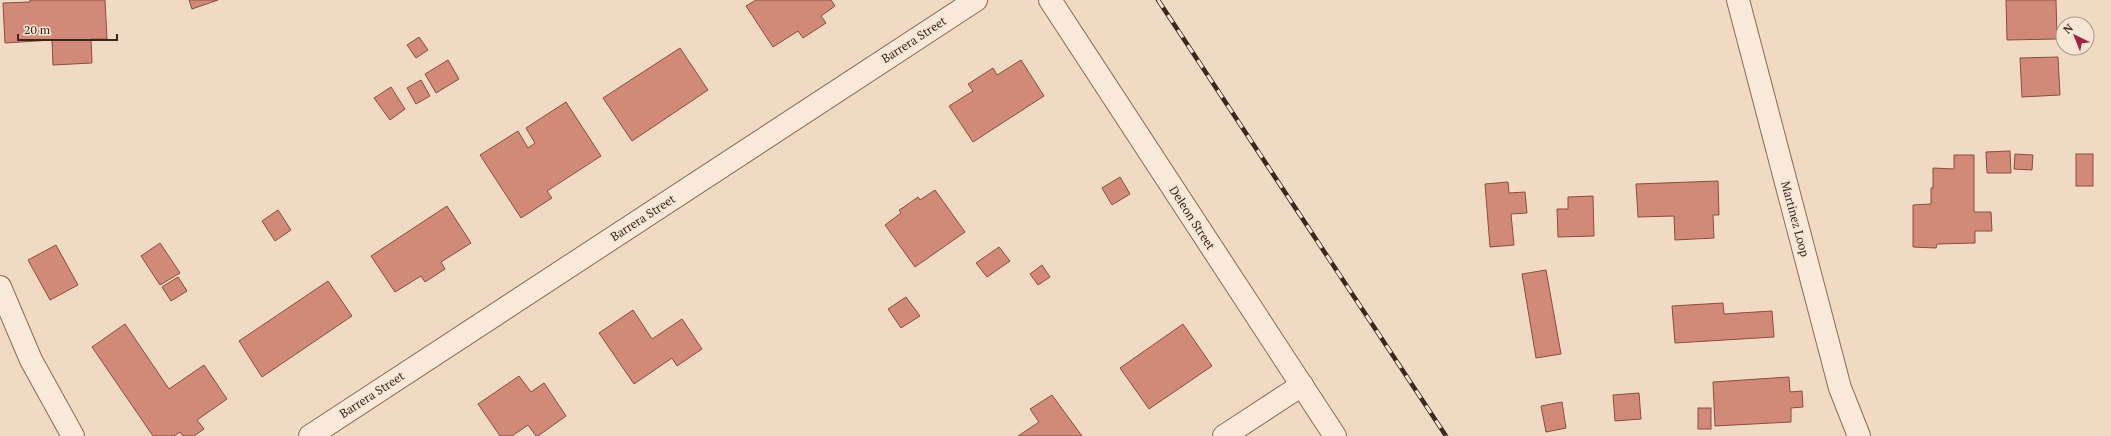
<svg xmlns="http://www.w3.org/2000/svg" width="2111" height="436" viewBox="0 0 2111 436" font-family="'PT Serif',serif">
	<rect width="100%" height="100%" fill="#f1dac4"/>
	<g fill="#d18a78" stroke="#8d4c3e">
		<path d="M30,0H105L107,39H91L92,63L53,65L52,40L5,43L3,3L30,2Z"/>
		<path d="M189,0H218L192,9Z"/>
		<path d="M756,0H831L835,6L821,16L826,23L803,38L798,31L773,47L746,6Z"/>
		<path d="M2006,0H2056L2057,39L2007,40Z"/>
		<path d="M419,37L428,50L416,58L407,45Z"/>
		<path d="M680,48L708,90L632,141L603,98Z"/>
		<path d="M2058,57L2060,95L2022,97L2020,58Z"/>
		<path d="M448,60L459,79L436,93L425,74Z"/>
		<path d="M1021,60L1044,96L973,142L949,106L973,91L968,84L993,68L997,75Z"/>
		<path d="M421,80L430,96L416,104L407,88Z"/>
		<path d="M391,87L405,109L390,120L374,98Z"/>
		<path d="M566,102L601,156L547,191L552,198L521,218L480,155L518,131L528,148L535,143L526,128Z"/>
		<path d="M2010,151L2011,173H1987L1986,152Z"/>
		<path d="M2015,154L2033,155L2032,170L2014,169Z"/>
		<rect x="2076" y="154" width="17" height="32"/>
		<path d="M1954,155H1974V212H1991L1992,231H1975V243L1937,244L1936,248L1913,247V205L1931,204V188H1933V168L1954,169Z"/>
		<path d="M1120,177L1130,194L1112,205L1102,188Z"/>
		<path d="M1718,181L1719,215H1713L1714,238L1675,240L1674,216L1638,217L1636,184Z"/>
		<path d="M1508,182L1509,193L1525,192L1527,213L1511,214L1514,245L1490,247L1485,184Z"/>
		<path d="M935,190L965,232L915,267L885,225L901,213L899,210L904,207L918,197L920,200Z"/>
		<path d="M1593,196L1594,236L1558,237L1557,209H1568V197Z"/>
		<path d="M447,206L471,243L441,262L445,269L425,282L421,276L395,292L371,256Z"/>
		<path d="M278,210L291,230L275,241L262,221Z"/>
		<path d="M160,243L180,273L160,285L141,256Z"/>
		<path d="M56,245L78,285L50,300L28,260Z"/>
		<path d="M999,247L1010,261L987,277L976,263Z"/>
		<path d="M1042,265L1050,277L1038,285L1030,274Z"/>
		<path d="M1546,270L1561,354L1536,358L1522,274Z"/>
		<path d="M178,277L187,291L171,301L162,287Z"/>
		<path d="M328,281L352,316L262,377L239,341Z"/>
		<path d="M906,297L920,316L901,328L888,309Z"/>
		<path d="M1723,303L1724,314L1772,311L1774,337L1675,343L1672,306Z"/>
		<path d="M633,310L652,339L682,319L702,349L677,366L672,358L634,384L599,333Z"/>
		<path d="M125,324L169,389L204,365L227,399L197,420L204,429L194,436H183L180,432L174,436H153L92,347Z"/>
		<path d="M1183,324L1212,366L1149,409L1120,368Z"/>
		<path d="M519,376L531,392L544,383L566,416L538,436H536L528,425L512,436H500L478,404Z"/>
		<path d="M1789,377L1790,392L1802,391L1803,407L1791,408V422L1715,426L1713,382Z"/>
		<path d="M1639,393L1641,419L1615,421L1613,395Z"/>
		<path d="M1052,395L1082,436H1018L1039,422L1030,409Z"/>
		<path d="M1562,402L1566,428L1546,432L1541,406Z"/>
		<rect x="1698" y="408" width="13" height="21"/>
	</g>
	<g fill="none" stroke-linecap="round" stroke-linejoin="round">
		<g stroke="#8d6959" stroke-width="24">
			<g id="minor">
				<path d="M1050,0L1335,436"/>
				<path d="M1738,0L1840,388L1859,436"/>
				<path d="M0,287L31,360L73,436"/>
				<path d="M310,436L976,0"/>
				<path d="M1224,436L1302,385"/>
			</g>
		</g>
		<use href="#minor" stroke="#fbe9d9" stroke-width="22"/>
		<g stroke="#3c261e" stroke-width="4.5">
			<path id="rail" d="M1158,0L1446,436"/>
		</g>
		<use href="#rail" stroke="#f8e6d5" stroke-width="3" stroke-dasharray="9" stroke-linecap="butt"/>
	</g>
	<g text-anchor="middle" stroke-width="3" stroke-linejoin="round" paint-order="stroke">
		<g font-size="12" fill="#3c261e" stroke="#f8e6d5">
			<text transform="translate(914 40) rotate(-33)" y="4">Barrera Street</text>
			<text transform="translate(643 218) rotate(-33)" y="4">Barrera Street</text>
			<text transform="translate(1192 218) rotate(57)" y="4">Deleon Street</text>
			<text transform="translate(1795 219) rotate(75)" y="4">Martinez Loop</text>
			<text transform="translate(372 395) rotate(-33)" y="4">Barrera Street</text>
		</g>
	</g>
	<g transform="translate(2075 36) rotate(317)"><circle r="19" fill="#f8e6d5" stroke="#ad998c"/>
	<path d="M0-3L7 15L0 10L-7 15Z" fill="#9f2641"/>
	<text y="-6" font-size="11" font-weight="bold" text-anchor="middle" fill="#3c261e">N</text>
	</g>
	<path d="M18 34v6h99v-6" fill="none" stroke="#3c261e" stroke-width="2"/>
	<text x="24" y="34" font-size="12" fill="#3c261e" stroke="#f8e6d5" stroke-width="3" paint-order="stroke">20 m</text>
</svg>
